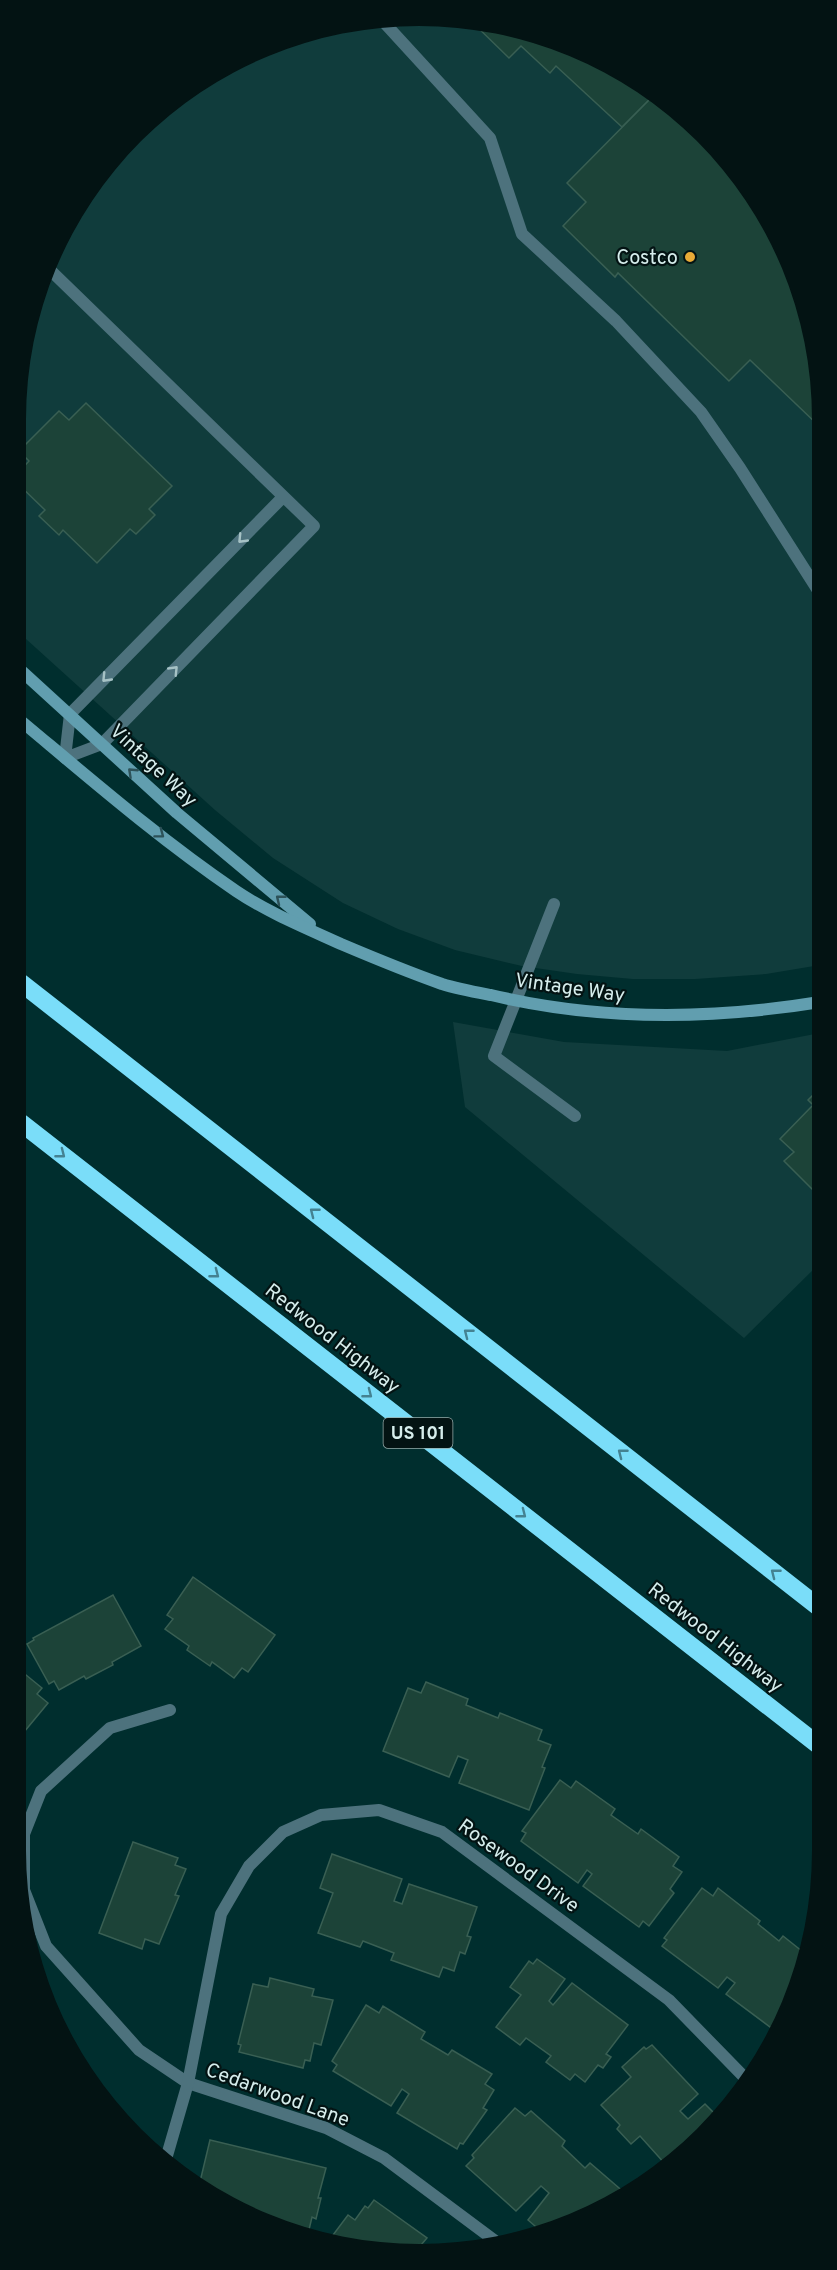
<svg xmlns="http://www.w3.org/2000/svg" width="837" height="2270" viewBox="0 0 837 2270" font-family="Overpass,sans-serif">
	<rect width="100%" height="100%" fill="#002e2e"/>
	<g fill="#103c3c">
		<path d="M445,16L523,29L642,83L722,152L781,240L818,365L820,965L766,974L695,979H633L577,974L522,966L455,950L398,929L343,903L273,858L215,810L15,629V419L29,314L57,240L99,173L153,115L217,69L289,36L366,18Z"/>
		<path d="M453,1022L564,1042L727,1051L820,1033L821,1262L744,1338L465,1107Z"/>
	</g>
	<g fill="#1c4338" stroke="#395f53" stroke-width="1.5">
		<path d="M470,20L523,29L642,83L655,94L622,127L556,66L550,73L521,46L509,58Z"/>
		<path d="M655,94L722,152L781,240L818,365L819,426L750,360L729,381L618,273L615,277L563,226L586,202L567,183Z"/>
		<path d="M86,403L172,486L149,509L155,515L136,534L130,529L97,563L63,530L59,535L39,516L45,510L15,481V476L29,461L19,451L59,411L69,420Z"/>
		<path d="M820,1088V1197L784,1161L794,1152L780,1139L813,1105L808,1100Z"/>
		<path d="M193,1577L275,1635L248,1672L242,1668L234,1678L212,1662L210,1666L187,1650L189,1646L165,1629L173,1619L167,1615Z"/>
		<path d="M113,1595L141,1646L112,1662L113,1665L86,1679L84,1676L59,1690L54,1681L49,1684L27,1644L34,1640L33,1638Z"/>
		<path d="M15,1666L42,1688L37,1694L48,1703L15,1743Z"/>
		<path d="M426,1682L468,1699L466,1705L498,1718L500,1713L542,1730L538,1740L551,1745L542,1767L545,1768L529,1810L459,1783L468,1760L458,1756L449,1777L383,1751L408,1688L421,1693Z"/>
		<path d="M560,1780L571,1788L576,1781L615,1809L611,1815L638,1834L641,1829L679,1857L673,1866L682,1872L670,1889L674,1893L649,1926L643,1921L639,1927L583,1886L592,1874L587,1870L578,1883L521,1841L526,1833L522,1831Z"/>
		<path d="M133,1842L178,1858L175,1865L186,1869L175,1895L179,1896L159,1944L145,1939L142,1949L99,1933Z"/>
		<path d="M332,1854L402,1879L394,1901L402,1904L409,1884L477,1907L467,1936L471,1937L465,1954L460,1952L454,1971L443,1967L439,1977L391,1960L394,1953L363,1941L360,1947L318,1933L333,1893L320,1888Z"/>
		<path d="M702,1888L713,1896L718,1888L760,1921L758,1924L779,1941L783,1936L808,1956L778,2033L726,1994L735,1983L727,1977L718,1988L662,1946L667,1940L664,1938Z"/>
		<path d="M537,1959L565,1979L549,2001L553,2005L572,1983L628,2025L606,2054L611,2057L603,2068L598,2065L585,2082L575,2074L570,2080L546,2062L551,2056L526,2038L520,2045L496,2027L521,1995L510,1987L529,1961L533,1964Z"/>
		<path d="M270,1978L314,1989L312,1996L333,2000L321,2045L314,2043L310,2061L305,2060L303,2068L239,2052L241,2045L238,2044L253,1984L268,1987Z"/>
		<path d="M366,2005L379,2013L383,2006L425,2032L421,2039L448,2055L452,2050L492,2074L485,2084L494,2090L483,2108L487,2110L463,2144L460,2143L457,2149L397,2113L409,2094L402,2089L391,2106L333,2071L337,2065L332,2061Z"/>
		<path d="M652,2045L698,2094L680,2111L688,2119L705,2104L718,2117L666,2165L640,2136L631,2144L617,2129L620,2125L601,2105L631,2077L622,2067L644,2047L646,2049Z"/>
		<path d="M515,2108L525,2116L531,2111L565,2141L562,2146L585,2168L590,2163L626,2194L622,2198L573,2224L543,2233L528,2220L549,2193L541,2186L516,2211L466,2166L474,2158L472,2155Z"/>
		<path d="M210,2140L326,2168L318,2198H321L316,2219L312,2217L307,2238L289,2234L217,2201L199,2186Z"/>
		<path d="M374,2200L427,2238L421,2245L425,2247L423,2250L365,2251L327,2243L348,2215L355,2220L365,2206L368,2208Z"/>
	</g>
	<g fill="none" stroke-linecap="round" stroke-linejoin="round">
		<g stroke="#4d727d" stroke-width="12">
			<path d="M380,18L490,138L522,234L616,321L701,412L740,468L819,592"/>
			<path d="M47,267L314,526L102,744L65,758L70,714L283,497"/>
			<path d="M554,904L494,1056L575,1116"/>
		</g>
		<g stroke="#4d727d" stroke-width="12">
			<path d="M170,1710L110,1728L41,1791L24,1834V1890L46,1946L139,2050L188,2083L326,2128L384,2158L502,2246"/>
			<path d="M166,2159L188,2083L221,1914L249,1866L283,1832L321,1815L379,1810L442,1832L669,2000L748,2081"/>
		</g>
		<g stroke="#619eaf" stroke-width="12">
			<path d="M15,665L177,813L310,924"/>
			<path d="M15,716C87,776 158,838 236,891C267,912 306,928 341,944C374,958 408,972 442,984C458,989 475,992 491,995C600,1021 710,1020 820,1002"/>
		</g>
		<g stroke="#7addf9" stroke-width="18">
			<path d="M15,978L821,1609"/>
			<path d="M15,1118L822,1748"/>
		</g>
	</g>
	<defs><path id="oneway-chevron" d="M-2-3.5L2.5 0L-2 3.5" fill="none" stroke-width="1.6" stroke-linecap="round" stroke-linejoin="round" transform="scale(1.5)"/></defs>
	<g stroke="#a6c2c5">
		<use href="#oneway-chevron" transform="translate(242 539) rotate(134)"/>
		<use href="#oneway-chevron" transform="translate(174 670) rotate(-46)"/>
		<use href="#oneway-chevron" transform="translate(106 678) rotate(134)"/>
	</g>
	<g stroke="#2d5259">
		<use href="#oneway-chevron" transform="translate(132 772) rotate(-137)"/>
		<use href="#oneway-chevron" transform="translate(160 834) rotate(37)"/>
		<use href="#oneway-chevron" transform="translate(280 899) rotate(-141)"/>
	</g>
	<g stroke="#448292">
		<use href="#oneway-chevron" transform="translate(61 1154) rotate(38)"/>
		<use href="#oneway-chevron" transform="translate(314 1212) rotate(-142)"/>
		<use href="#oneway-chevron" transform="translate(215 1274) rotate(38)"/>
		<use href="#oneway-chevron" transform="translate(468 1333) rotate(-142)"/>
		<use href="#oneway-chevron" transform="translate(368 1394) rotate(38)"/>
		<use href="#oneway-chevron" transform="translate(622 1453) rotate(-142)"/>
		<use href="#oneway-chevron" transform="translate(522 1514) rotate(38)"/>
		<use href="#oneway-chevron" transform="translate(775 1573) rotate(-142)"/>
	</g>
	<circle fill="#e8ab37" stroke="#031313" stroke-width="2" cx="690" cy="257" r="6"/>
	<g text-anchor="middle" stroke-width="4.5" stroke-linejoin="round" paint-order="stroke">
		<rect fill="#031313" stroke="#97acab" stroke-width="1.5" x="383.5" y="1418" width="69" height="30" rx="4.5"/>
		<g font-size="18" font-weight="bold" fill="#d6edec">
			<text x="418" y="1439">US 101</text>
		</g>
		<g font-size="20" fill="#d6edec" stroke="#031313" text-anchor="end">
			<text x="678" y="264">Costco</text>
		</g>
		<g font-size="20" fill="#d6edec" stroke="#031313">
			<text transform="translate(154 765) rotate(43)" y="7">Vintage Way</text>
			<text transform="translate(570 987) rotate(8)" y="7">Vintage Way</text>
			<text transform="translate(333 1338) rotate(38)" y="7">Redwood Highway</text>
			<text transform="translate(716 1637) rotate(38)" y="7">Redwood Highway</text>
			<text transform="translate(519 1865) rotate(36)" y="7">Rosewood Drive</text>
			<text transform="translate(278 2094) rotate(20)" y="7">Cedarwood Lane</text>
		</g>
	</g>
	<path d="M0 0H837V2270H0ZM419 26H419A393 393 0 0 1 812 419V1851A393 393 0 0 1 419 2244H419A393 393 0 0 1 26 1851V419A393 393 0 0 1 419 26Z" fill="#031313" fill-rule="evenodd"/>
</svg>
